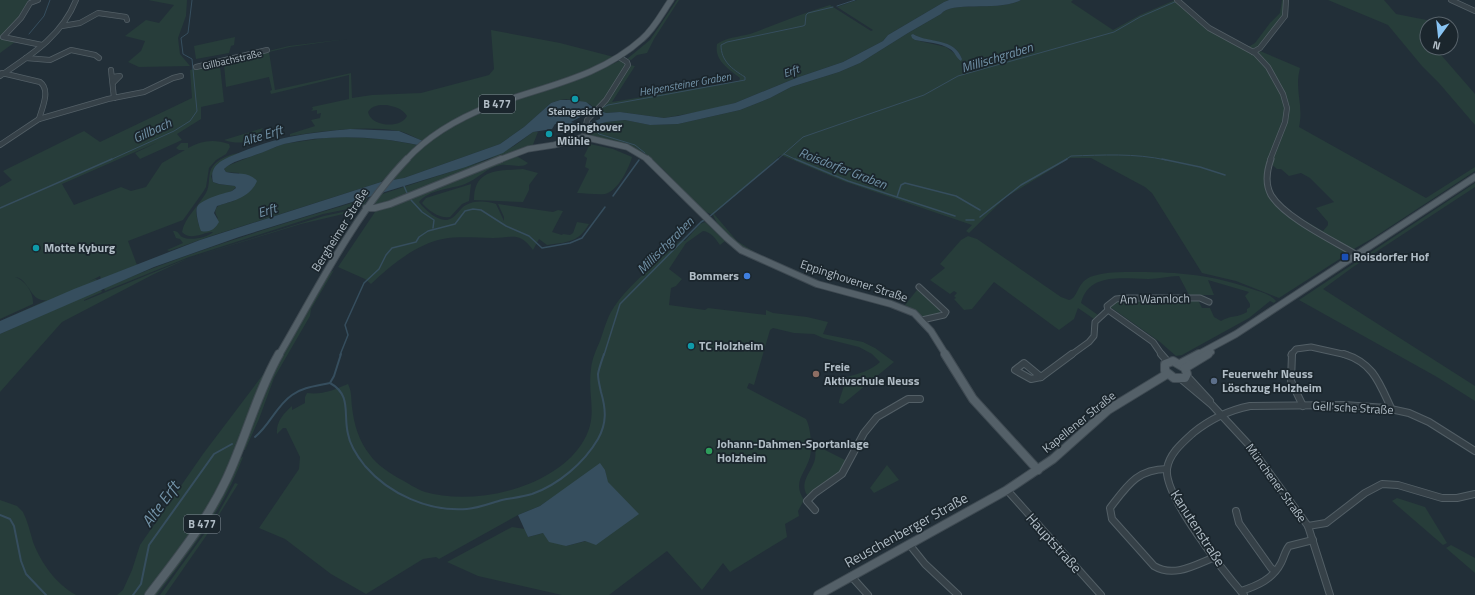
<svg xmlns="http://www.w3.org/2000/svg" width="1475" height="595" viewBox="0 0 1475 595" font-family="'Titillium Web',sans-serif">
	<rect width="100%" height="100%" fill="#222f38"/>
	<g fill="#273d3a" fill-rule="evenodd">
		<path d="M0,0H28L24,11L1,37V39L15,42L0,53Z"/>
		<path d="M148,0H187L186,16L178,38L180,54L190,66L139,67L128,62L141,51L145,41L125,36L146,20L159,23L174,5Z"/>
		<path d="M677,0H679L654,39L647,53L637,55L631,60L627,59L650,40Z"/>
		<path d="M857,0H949L944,2L888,35L883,41L843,62L796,78L735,103L709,110L664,118L620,112L606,113L598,110L630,65L635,66L612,102L739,81L740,78C729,69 714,61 717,44C727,37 739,37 750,34C777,24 803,13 830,5L871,31L873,30L837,7Z"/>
		<path d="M1021,0H1073L1071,2L1113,30L1140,15L1175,0L1199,22L1247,49L1263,62L1282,96L1285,112L1268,163L1266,186L1286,212V215L1294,217L1349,253L1279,298L1236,281L1202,273L1152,193L1145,187L1091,158H1070L1006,197L969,233L966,231L972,225L843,181L781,155L714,214L737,241L753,251L751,253L742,248L719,227L713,215L703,211L663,169L644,153L634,148L590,136L588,134L589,130L593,126L606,122L625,120L650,125L678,124L740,110L770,98L791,87L839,72L860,63L908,33L941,14C952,0 998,12 1021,0ZM913,34C930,45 954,37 962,59L946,47L915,40Z"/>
		<path d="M1282,0H1285V13L1260,47L1252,49L1247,46H1250L1255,43L1270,23L1280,13Z"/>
		<path d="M1328,0H1384L1396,14L1447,24H1427V34H1423L1427,39V48H1435L1475,94V125L1439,83L1422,66L1388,25Z"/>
		<path d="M491,30L560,43L614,57L593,70L495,103L423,141C415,138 406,132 398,131C363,125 325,131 290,136V134L315,126L311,120L320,118L321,113L317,114V110L311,111L313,109L312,107L349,99V75L271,94L270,91L272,90L269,77L226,87L224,64L227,61L289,46L347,39L290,47L269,52L275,90L351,73L352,98L372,95L421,93L489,75L494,69ZM387,105C395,107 402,108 407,116C401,129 371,127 368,112C372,105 379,105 387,105Z"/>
		<path d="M235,37L234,45L231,46L229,53L196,59L194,46Z"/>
		<path d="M1257,51H1260L1300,68C1294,91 1304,104 1299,127L1426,198L1475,167V171L1373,238L1352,250L1299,217L1323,231L1328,225V222L1316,208L1334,202L1310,178L1301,173L1289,176L1281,169H1277L1271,164C1277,147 1291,122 1289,104L1265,62Z"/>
		<path d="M619,61H624L626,65L605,97L595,109L590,104L566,99L560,100L551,103L524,127L500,144L404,178L388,181L423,147L443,131L485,110L574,81Z"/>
		<path d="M215,64L220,66L224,102L201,107V119L177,134L182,140L140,159L135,153L158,142L62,184L74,205L121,187L131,191L146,187L162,163L185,150H179L176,148L181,143H188V148C202,140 214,139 229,144L230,147L226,154L216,160L209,168L206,187L203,192L183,220L128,241L137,265L101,279L100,276L88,282L95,279L98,280L0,321L47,300C30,303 30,279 15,277C25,280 34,293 33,304L0,319V276L11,277L0,276V187L12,180L3,171L84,131L100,142L192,98L190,70Z"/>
		<path d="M263,128L260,133L264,135L263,137C249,142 239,145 224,140Z"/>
		<path d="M533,132H538L532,147L410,195L377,205L374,203L379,195L487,160L514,146Z"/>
		<path d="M345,137L383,139L418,145L381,182L208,237L169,251L167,250L183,243L180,239L176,238L173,231H175C179,232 179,235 182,237C190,241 207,238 213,232C205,231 191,242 182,232C184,219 199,205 206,193C211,184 207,173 213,166C219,158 231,154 240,153L227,158L211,176L213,182L218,184L235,186L236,187L232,191L210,199L197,206L196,213L199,226L218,218C209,205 224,204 234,201L239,173L226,172L224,169L227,166L283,144L324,138Z"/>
		<path d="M590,144L613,149L632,157C629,168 618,191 605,194C597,195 585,193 577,193L589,169L585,167L587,158L584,156Z"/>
		<path d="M515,155L528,163C522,169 510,164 501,165C487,167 478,179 465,184C452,189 429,189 419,202C424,209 440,224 450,219C457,216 460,208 466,205C474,200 488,201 496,204L504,221V217L498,204L553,212L558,210L563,211L552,232L562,235L563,234L570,235L573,233L577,222L589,224C578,243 567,242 547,245L539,239L533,250C519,231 513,238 493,238C477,238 459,236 443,239C416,244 390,266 371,284L365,279L338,267L377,209Z"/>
		<path d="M523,169L538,173L529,185V190L523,202L474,200C474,168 499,171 523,169Z"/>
		<path d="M1475,183V187L1353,267L1323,289L1475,386V401L1437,377L1299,300Z"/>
		<path d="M471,184L469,201L462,204L450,217C440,219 429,211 422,203L426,198Z"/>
		<path d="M368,198L363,206L323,214L189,257L105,291L104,288C190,251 279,225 368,198Z"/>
		<path d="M357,209L356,211L301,224L189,258L154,274L62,322L0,392V334L11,329L101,289L102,292L84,300V301L189,258L324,216Z"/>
		<path d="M705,222L725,241L720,245C715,238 711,232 703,231L686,243L669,269L682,279L676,286L671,288L669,305L705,310L708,308L766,315V310L773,313L807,317L828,322L823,334L863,342L875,348L894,362L843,404L839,403V401L847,377C858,374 872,370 880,362L872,354L859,347L823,338L814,334L794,333L773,328L770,330L754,385L749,383L747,388L806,419C811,428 812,447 810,457C805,474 792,482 804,500L798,511L799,516L785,524L787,537L730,572L723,563L702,590L667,551L609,595H562L478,576L447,562L512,527L525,529L528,537L543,533L566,546L586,541L591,543L638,514L607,482L605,470L565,489L540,506L518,515L439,559L436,557L423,559L366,594L331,574L285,539L259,528L299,469L300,457L286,428H283L277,434C276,422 283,414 292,406V410L305,403V397L307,393C322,395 334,390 348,384C352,392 351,399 352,407C354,425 359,441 370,455C377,465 390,473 400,479C408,483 416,489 425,492C473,506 551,489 581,445C600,417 587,399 591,369C592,359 596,350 600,341C604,330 607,317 614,307C629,284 660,260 680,241H685L700,224Z"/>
		<path d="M968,236L977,239L1061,297L1069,300C1079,298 1076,281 1093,276C1108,271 1123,272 1138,272C1179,272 1213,275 1252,289C1259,291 1272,295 1276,301L1274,303L1270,301L1249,318L1182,355L1176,356L1160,342L1109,306L1115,302L1123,300H1198L1202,308H1210L1214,317L1221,321C1230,315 1238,318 1247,312V309L1250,307V304L1245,296L1249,292L1208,280L1214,295H1189L1179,276C1169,276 1159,279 1148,279C1123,279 1089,272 1081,303L1098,315L1094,319L1078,308L1074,319L1059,330L994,282L972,309L964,310L954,299L956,298L954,296L957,293L954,291L950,294L930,280L945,268L940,264L961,240Z"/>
		<path d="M334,270L311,309L310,316L274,378L259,419L245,450H242L276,365L330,273Z"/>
		<path d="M917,290H919L941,307L939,314L925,318L905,305Z"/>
		<path d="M265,372L218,491L185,542L144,595H117L123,590L132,570L140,545L203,454Z"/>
		<path d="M815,445L847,461L841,473L807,495C799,481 812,472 815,459C816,454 815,450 815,445Z"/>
		<path d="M243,457C224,509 190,551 157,595H153L240,458Z"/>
		<path d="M887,465L899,480L874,493L870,488Z"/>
		<path d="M235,483L238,484L206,536L165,595H160L215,519Z"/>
		<path d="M1397,498L1425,507L1447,543L1443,545L1392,501Z"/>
		<path d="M0,500L17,506L23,512C28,522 30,532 33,542C41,563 56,584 76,595H0Z"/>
		<path d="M1451,545L1475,558V573L1446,548Z"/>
	</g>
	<g fill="#364e5e" fill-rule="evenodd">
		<path d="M949,0H1021C998,12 952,0 941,14L908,33L860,63L839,72L791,87L770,98L740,110L678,124L650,125L625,120L606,122L593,126L589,130H582L566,125L562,123L555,124L552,129L533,132L503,153L466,167L239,237L154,267L0,334V321L74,289L200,240L381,182L404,178L500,144L524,127L551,103L560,100H572L586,102L595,109L606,113L620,112L664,118L678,116L735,103L796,78L843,62L883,41L888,35L944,2ZM588,113L600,115V119C589,123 583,127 571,122Z"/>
		<path d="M913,34C930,44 954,37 962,59L961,61C956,58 955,52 950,49C941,43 926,42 915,40L912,38L911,35Z"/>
		<path d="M350,129L399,131L423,141L418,145C374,136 328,134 284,144C274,147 265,152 255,155C245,159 232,161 224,169L226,172C237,175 249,171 257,181C250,198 232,201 217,206L214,213L219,222C215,229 210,233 201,231C199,226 195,212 197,207C201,199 225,193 232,191L236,188L235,186L219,184L213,182C208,163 227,158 241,152C280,136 308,133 350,129Z"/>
		<path d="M600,463L605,470L608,482L639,514L596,545L585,541L566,546L549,542L543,533L528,537L518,515L540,506Z"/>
	</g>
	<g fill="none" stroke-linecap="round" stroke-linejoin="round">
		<g stroke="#364e5e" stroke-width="1">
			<path d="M837,6L855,0"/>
			<path d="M29,34L44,16L50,0"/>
			<path d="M604,107L608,105L745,80V77C732,69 721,61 721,45L727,42L803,26L805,25L806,15L808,13L833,7"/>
			<path d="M591,126L599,134L635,145L645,153"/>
			<path d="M784,154L797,160"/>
			<path d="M110,160L174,131L190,121L197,111L192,59L183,54L181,38L188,33L192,0"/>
			<path d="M777,160L803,137L924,95L958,76L1114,32L1140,17L1177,1"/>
			<path d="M1065,160L1071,156C1102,155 1135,153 1166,160"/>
		</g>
		<g stroke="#364e5e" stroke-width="1.5">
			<path d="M795,159L848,181L955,216"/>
			<path d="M1162,159L1200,167L1225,175"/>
			<path d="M404,186L407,193"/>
			<path d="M613,196L639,160"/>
			<path d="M897,197L901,185L905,183L956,196L980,210"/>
			<path d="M411,200L422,212L434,220L433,228"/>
			<path d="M0,208L112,159"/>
			<path d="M709,217L778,159"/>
			<path d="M980,217L1021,185L1067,159"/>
			<path d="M966,220H974"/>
			<path d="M340,355L348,335L345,325L364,283L379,269L386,255L392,248L416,242L419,237L428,231L455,224L465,211L473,209L481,210L506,226L529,236L542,248L570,243L582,238L605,207"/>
			<path d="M604,355L620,304L701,222L706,219"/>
		</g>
		<g stroke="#364e5e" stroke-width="2">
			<path d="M330,383C352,395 343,414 348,434C350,446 357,456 365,466C389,494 429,512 467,509C479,508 491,503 502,500C512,498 522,497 532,494C558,485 584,463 598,439C607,423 606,409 601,392C600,387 598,380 598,374C599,368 602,360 604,354"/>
			<path d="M330,383L334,376L341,354"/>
			<path d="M255,437C270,425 276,406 292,395C303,387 317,386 330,383"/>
			<path d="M0,515L10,519L14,526L21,561L26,574L46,595"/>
			<path d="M133,595L141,584L149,545L214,454L232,444"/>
		</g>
		<g stroke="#535f66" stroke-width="6">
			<g id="minor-far2">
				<path d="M38,0L30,3L21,18L3,37L42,45"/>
				<path d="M1177,0L1209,28L1255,53L1268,67L1283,94L1287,108L1285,122L1270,160"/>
				<path d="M1451,0L1475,11"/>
				<path d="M62,26L80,23L98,13L126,17L127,20"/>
				<path d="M1253,52L1260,48L1285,16L1286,0"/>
				<path d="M26,58L50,60L71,50L95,55L99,58"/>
				<path d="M196,67L267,50"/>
				<path d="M111,70L114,98"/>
				<path d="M2,73L40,82C51,90 42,108 39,119"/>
				<path d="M0,76C31,55 62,36 76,0"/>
				<path d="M112,77L120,76L113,83"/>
				<path d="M584,137L587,120L606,100L628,65L627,62L619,57"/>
				<path d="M0,145L39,119L108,99L144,92L173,78L181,76"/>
			</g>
		</g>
		<g stroke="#535f66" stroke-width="7">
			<g id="minor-far1">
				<path d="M1271,159C1267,170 1265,184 1271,195C1285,218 1334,241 1357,255"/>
				<path d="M919,287L946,312L944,315L922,320"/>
				<path d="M1071,355L1089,342L1094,336L1095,322L1108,310"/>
				<path d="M1162,355L1153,342L1108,310L1107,306L1116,299L1125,298H1200L1209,302"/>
				<path d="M1291,355L1296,349L1311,347L1347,355"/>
			</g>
		</g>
		<g stroke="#535f66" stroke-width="8">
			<g id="minor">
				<path d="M1161,354L1168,362"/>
				<path d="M1292,354L1291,381L1303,406"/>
				<path d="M1344,354C1373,363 1379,382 1391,408"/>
				<path d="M1024,363L1041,377L1031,379L1015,370Z"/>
				<path d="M1187,376L1210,401"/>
				<path d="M1041,377L1072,354"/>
				<path d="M1181,379L1212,405L1249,445L1308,526L1330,595"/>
				<path d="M1167,469C1137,469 1127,486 1110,508L1112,519L1154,566C1174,578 1195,565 1215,557"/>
				<path d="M1007,490L1101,595"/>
				<path d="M815,510L807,501L815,493L842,474L864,433L877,417L908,399H920"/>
				<path d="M1236,511L1239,523L1271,568L1275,571"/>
				<path d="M1308,526L1326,523L1365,493L1382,484L1398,485L1442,498H1457L1475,494"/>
				<path d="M909,544L925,564L958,595"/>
				<path d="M851,576L868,595"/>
				<path d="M1241,591C1257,586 1273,579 1281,563C1284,557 1285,551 1289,546L1313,540"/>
				<path d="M1244,595C1225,573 1164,497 1167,469C1169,454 1182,443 1193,433C1209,420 1230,410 1250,406L1344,405L1386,408L1409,413L1429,422L1475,451"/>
			</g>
		</g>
		<g stroke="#3f4a52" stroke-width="7">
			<g id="major-far2">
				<path d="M406,160C429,135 459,118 490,106C543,86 599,78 642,39C654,29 662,13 671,0"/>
				<path d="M499,160L528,149L554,145L584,137L627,147L649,160"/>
			</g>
		</g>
		<g stroke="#3f4a52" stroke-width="8">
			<g id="major-far1">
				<path d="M647,159L727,238L741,250L817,284L891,304L914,313L931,331L946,355"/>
				<path d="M366,208H375L390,204L501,159"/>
				<path d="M279,355C317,290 355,213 407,159"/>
				<path d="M1197,355L1236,334L1475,177"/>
				<path d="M1206,355L1211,352"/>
			</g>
		</g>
		<g stroke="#3f4a52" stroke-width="10">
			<g id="major">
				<path d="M945,354L973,399L1038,470"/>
				<path d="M1173,361L1185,368L1187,374L1185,378H1174L1165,371V364Z"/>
				<path d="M1180,364L1199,354"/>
				<path d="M1185,368L1208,354"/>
				<path d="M149,595C178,557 207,521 227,478C246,437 257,393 279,354"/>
				<path d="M818,595L1007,490L1053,459L1108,410L1167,374"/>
			</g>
		</g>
		<use href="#minor-far2" stroke="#364148" stroke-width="4.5"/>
		<use href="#minor-far1" stroke="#364148" stroke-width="5"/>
		<use href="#minor" stroke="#364148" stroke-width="6"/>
		<use href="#major-far2" stroke="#546068" stroke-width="5.5"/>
		<use href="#major-far1" stroke="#546068" stroke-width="6"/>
		<use href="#major" stroke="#546068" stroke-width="8"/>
	</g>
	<g fill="#0f9aa8" stroke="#1b262d" stroke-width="1.5">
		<circle cx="575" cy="99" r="4"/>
		<circle cx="549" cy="134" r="4"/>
		<circle cx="36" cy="248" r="4"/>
		<circle cx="691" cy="346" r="4"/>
	</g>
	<rect fill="#1a4fb4" stroke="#1b262d" stroke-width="1.5" x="1341" y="253" width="8" height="8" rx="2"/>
	<circle fill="#3f7fe0" stroke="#1b262d" stroke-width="1.5" cx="747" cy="276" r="4"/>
	<circle fill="#8d6e63" stroke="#1b262d" stroke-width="1.5" cx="816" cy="374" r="4"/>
	<circle fill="#5c6f8a" stroke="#1b262d" stroke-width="1.5" cx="1214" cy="381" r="4"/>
	<circle fill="#2e9e5b" stroke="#1b262d" stroke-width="1.5" cx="709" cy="451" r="4"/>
	<g text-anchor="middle" stroke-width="3.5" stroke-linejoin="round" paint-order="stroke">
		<g font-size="10" fill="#b0bcc5" stroke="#1b262d">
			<text transform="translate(232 59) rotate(-13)" y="4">Gillbachstraße</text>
		</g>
		<g font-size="10" font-weight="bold" fill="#b0bcc5" stroke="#1b262d">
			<text x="575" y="115">Steingesicht</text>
		</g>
		<g font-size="11" font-style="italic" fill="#7292a7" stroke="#1b262d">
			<text transform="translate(791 71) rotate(-20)" y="4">Erft</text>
			<text transform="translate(685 84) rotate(-10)" y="4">Helpensteiner Graben</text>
		</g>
		<g fill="#1b262d" stroke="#838f97" stroke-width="1">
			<rect x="479" y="95" width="36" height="18" rx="3"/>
			<rect x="184" y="515" width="36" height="18" rx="3"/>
		</g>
		<g font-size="11" font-weight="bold" fill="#b0bcc5">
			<text x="497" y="108">B 477</text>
			<text x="202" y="528">B 477</text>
		</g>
		<g font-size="12" font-weight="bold" fill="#b0bcc5" stroke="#1b262d" text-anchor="start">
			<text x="557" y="131">Eppinghover<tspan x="557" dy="14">Mühle</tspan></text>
			<text x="44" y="252">Motte Kyburg</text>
			<text x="1353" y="261">Roisdorfer Hof</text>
			<text x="739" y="280" text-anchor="end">Bommers</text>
			<text x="699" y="350">TC Holzheim</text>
			<text x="824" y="371">Freie<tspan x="824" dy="14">Aktivschule Neuss</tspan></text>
			<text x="1222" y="378">Feuerwehr Neuss<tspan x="1222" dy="14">Löschzug Holzheim</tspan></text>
			<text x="717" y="448">Johann-Dahmen-Sportanlage<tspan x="717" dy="14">Holzheim</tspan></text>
		</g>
		<g font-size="12" fill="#b0bcc5" stroke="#1b262d">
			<text transform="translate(340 230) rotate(-58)" y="4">Bergheimer Straße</text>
			<text transform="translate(854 281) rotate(18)" y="4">Eppinghovener Straße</text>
			<text transform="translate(1155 299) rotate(-1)" y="4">Am Wannloch</text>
			<text transform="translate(1353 408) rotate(3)" y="4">Gell'sche Straße</text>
			<text transform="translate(1079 422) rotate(-39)" y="4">Kapellener Straße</text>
			<text transform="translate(1276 483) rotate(54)" y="4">Münchener Straße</text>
		</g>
		<g font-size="13" font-style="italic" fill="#7292a7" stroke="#1b262d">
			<text transform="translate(997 57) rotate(-17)" y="5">Millischgraben</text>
			<text transform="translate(152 130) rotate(-25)" y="5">Gillbach</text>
			<text transform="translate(262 135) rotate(-17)" y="5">Alte Erft</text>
			<text transform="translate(843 168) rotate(21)" y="5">Roisdorfer Graben</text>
			<text transform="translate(267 210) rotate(-17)" y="5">Erft</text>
			<text transform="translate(665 245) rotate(-45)" y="5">Millischgraben</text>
		</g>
		<g font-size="14" fill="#b0bcc5" stroke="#1b262d">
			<text transform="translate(1198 528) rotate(57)" y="5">Kanutenstraße</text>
			<text transform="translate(906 530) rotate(-29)" y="5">Reuschenberger Straße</text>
			<text transform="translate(1054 543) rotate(48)" y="5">Hauptstraße</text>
		</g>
		<g font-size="16" font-style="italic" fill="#7292a7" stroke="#1b262d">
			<text transform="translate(160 504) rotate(-54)" y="6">Alte Erft</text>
		</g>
	</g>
	<g transform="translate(1439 36) rotate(195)"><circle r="19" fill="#1b262d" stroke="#57626a"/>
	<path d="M0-3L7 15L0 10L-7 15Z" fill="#88c3f2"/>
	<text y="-6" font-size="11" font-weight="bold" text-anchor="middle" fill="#b0bcc5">N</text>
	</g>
</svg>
